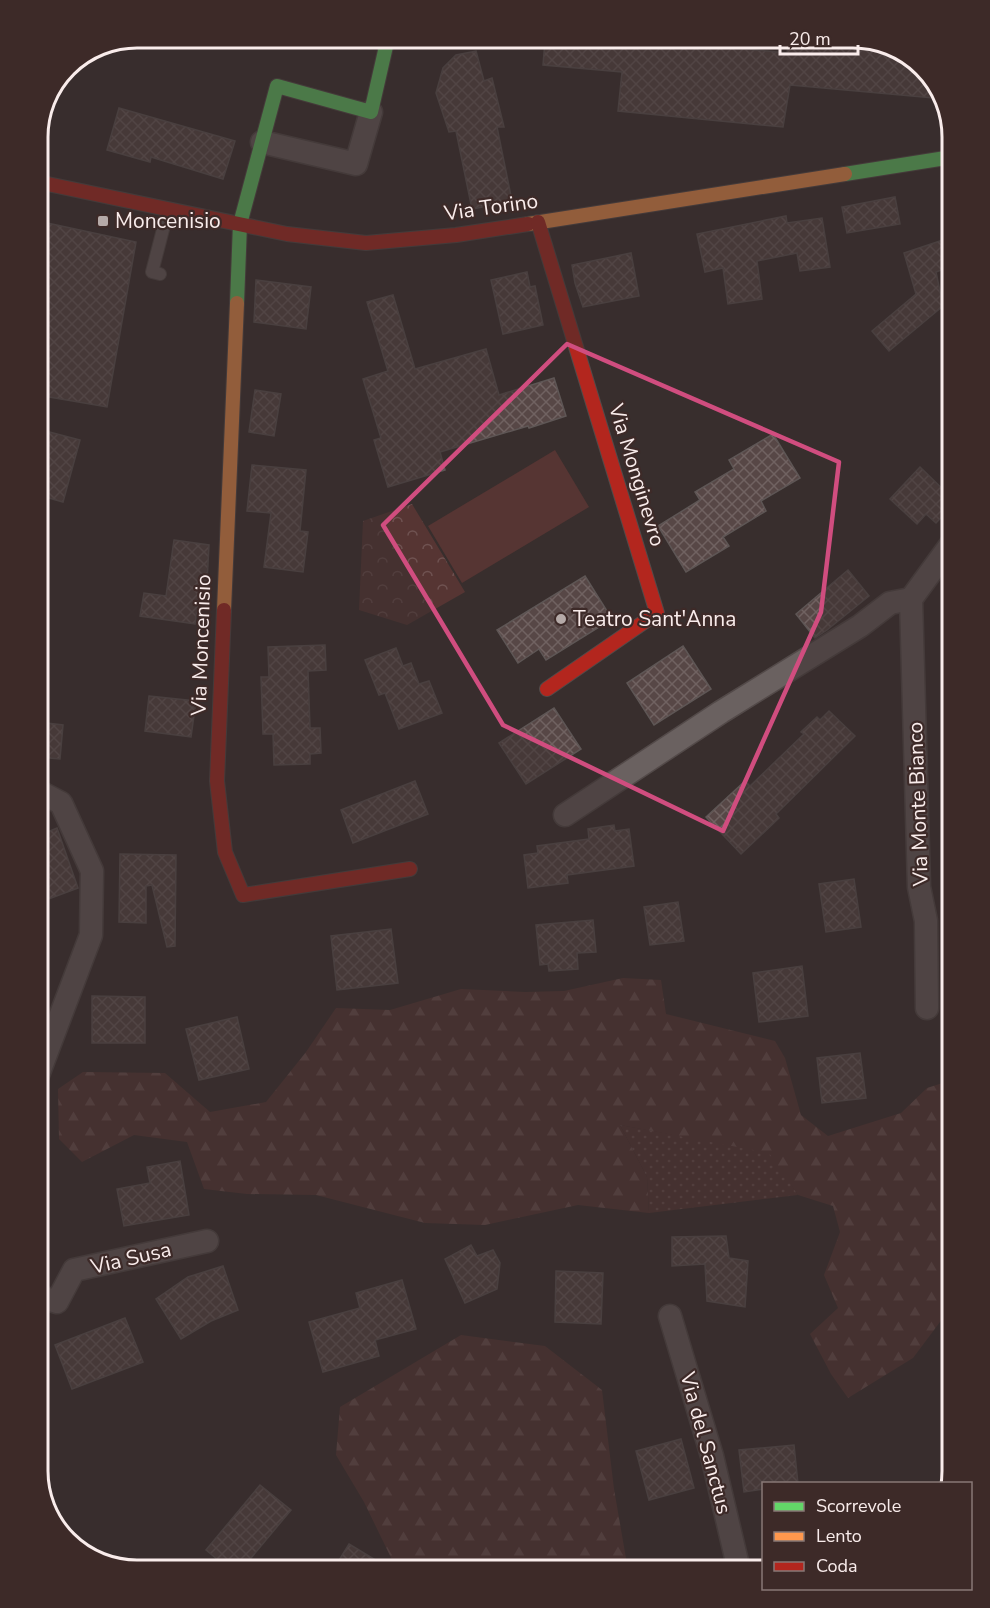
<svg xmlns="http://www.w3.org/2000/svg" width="990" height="1608" viewBox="0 0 990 1608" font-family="'Nunito Sans',sans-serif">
	<defs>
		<pattern id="grass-dots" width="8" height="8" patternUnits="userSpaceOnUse" patternTransform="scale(1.5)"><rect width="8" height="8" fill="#563533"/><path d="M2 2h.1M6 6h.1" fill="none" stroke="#6f5251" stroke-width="1.8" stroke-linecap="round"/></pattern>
		<pattern id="forest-firs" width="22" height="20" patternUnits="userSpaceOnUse" patternTransform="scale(1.5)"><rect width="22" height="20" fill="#563533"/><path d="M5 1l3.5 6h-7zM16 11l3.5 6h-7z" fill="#6f5251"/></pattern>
		<pattern id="park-crowns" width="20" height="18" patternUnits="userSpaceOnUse" patternTransform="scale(1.5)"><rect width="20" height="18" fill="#563533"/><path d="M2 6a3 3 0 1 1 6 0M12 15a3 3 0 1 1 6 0" fill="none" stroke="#6f5251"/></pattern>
		<pattern id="building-cross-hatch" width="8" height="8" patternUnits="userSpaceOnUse" patternTransform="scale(1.5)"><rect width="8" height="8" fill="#574746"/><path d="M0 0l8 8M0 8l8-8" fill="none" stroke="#706261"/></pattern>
	</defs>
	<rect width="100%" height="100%" fill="#382e2d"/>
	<path fill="url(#grass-dots)" d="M620,1125L770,1152L798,1195L649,1213L647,1177Z"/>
	<g fill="url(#forest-firs)">
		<path d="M623,978L661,980L666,1014L775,1041L785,1058L801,1115L828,1136L901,1113L927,1088L952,1080V1310L943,1318L913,1358L848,1398L831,1374L810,1334L838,1308L824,1275L840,1232L833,1206L798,1195L769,1153L620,1125L647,1177L649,1213L578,1205L485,1225L425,1223L316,1195L247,1194L204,1189L187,1142L134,1135L82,1162L59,1139L58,1089L83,1072L165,1073L210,1112L266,1102L306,1052L336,1008L390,1010L461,989L525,992L564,991Z"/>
		<path d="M461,1335L545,1346L602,1390L614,1489L628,1570H397L364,1502L336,1455L340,1407Z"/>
	</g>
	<path fill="url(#park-crowns)" d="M412,504L465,592L407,625L359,610L363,521Z"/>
	<path fill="#563533" d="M555,450L589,507L462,583L428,526Z"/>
	<g fill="url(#building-cross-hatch)" stroke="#5e5655" stroke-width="1.5">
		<path d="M789,38H859L908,54L942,93L944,99L790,85L783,127L618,111L622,72L543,65L545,41L651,40L787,53Z"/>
		<path d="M476,51L484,81L492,78L504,127H497L512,201L472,209L456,131L449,132L436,93L443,68L456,55Z"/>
		<path d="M119,108L235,141L223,179L151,157L150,162L107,150Z"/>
		<path d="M895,197L900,224L847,233L842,207Z"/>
		<path d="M786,216L787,223L822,218L830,267L800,271L797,253L757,261L762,299L728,304L723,268L705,272L697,234Z"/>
		<path d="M38,221L136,242L107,407L38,395Z"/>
		<path d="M943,240L952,266L936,272L943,306L889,351L872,331L916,294L904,253Z"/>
		<path d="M631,253L639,296L583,307L575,283L572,265Z"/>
		<path d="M527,272L530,287L535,286L543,325L503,334L491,280Z"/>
		<path d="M256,280L311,287L306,329L254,322Z"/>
		<path d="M393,295L415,369L486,349L499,395L554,378L566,416L529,428L528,426L440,452L445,470L388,487L374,440L381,438L363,379L388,371L367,302Z"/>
		<path d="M255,390L281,394L274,436L249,432Z"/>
		<path d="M38,429L80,440L63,502L38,495Z"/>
		<path d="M773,434L800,478L761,501L766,511L723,537L729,546L686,572L658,526L700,500L695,492L734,469L729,460Z"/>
		<path d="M252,465L306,470L300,531L308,532L303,572L264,567L271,513L247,511Z"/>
		<path d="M920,467L952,498V506L936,523L926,514L917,524L890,499Z"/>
		<path d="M174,540L209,545L207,582L201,581L195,624L140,616L144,593L166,596Z"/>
		<path d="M848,570L869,596L827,630L815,638L796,614Z"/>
		<path d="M585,576L612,619L546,660L539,649L518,663L497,630Z"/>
		<path d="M325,645L326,670L308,671L310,728H320L321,753L310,754V764L274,765L273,734H263L261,677H269L268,647Z"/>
		<path d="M683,646L711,689L654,725L627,683Z"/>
		<path d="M396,648L403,666L411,663L419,684L429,681L442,713L399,729L385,693L379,695L365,660Z"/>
		<path d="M149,696L196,701L191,737L145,731Z"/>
		<path d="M554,708L581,749L526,784L499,743Z"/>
		<path d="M829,711L855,736L776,814L779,818L741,854L706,817L745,781L750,786L804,734L801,732L817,717L820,720Z"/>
		<path d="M38,722L63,725L60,759L38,757Z"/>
		<path d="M415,781L428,814L353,843L341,810Z"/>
		<path d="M614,825L615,831L629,829L634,866L567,875L568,883L528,888L524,855L538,853L537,846L589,839L588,829Z"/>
		<path d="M57,828L78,888L38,903V836Z"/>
		<path d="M120,854L176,855L175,946L167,947L152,885L146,886V923L119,922Z"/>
		<path d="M854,879L861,927L826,932L819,884Z"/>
		<path d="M678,902L684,941L650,945L644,907Z"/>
		<path d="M593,920L596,952L577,953L578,969L549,971L548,964L540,965L536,925Z"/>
		<path d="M391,929L398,983L337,990L331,936Z"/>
		<path d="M802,966L808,1016L759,1022L753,973Z"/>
		<path d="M92,996L145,997V1043H92Z"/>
		<path d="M237,1017L249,1069L199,1080L186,1029Z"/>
		<path d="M860,1053L866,1098L822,1103L817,1058Z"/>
		<path d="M180,1161L189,1215L124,1226L117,1189L150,1183L147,1167Z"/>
		<path d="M726,1236L729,1258L748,1261L745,1307L707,1301L705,1264L672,1266V1237Z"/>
		<path d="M471,1245L477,1256L493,1250L500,1263L497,1289L465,1303L445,1259Z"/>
		<path d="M223,1266L238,1310L211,1321L181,1339L156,1299L188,1277Z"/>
		<path d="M556,1271L603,1273L601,1324L555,1322Z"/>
		<path d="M402,1280L416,1329L375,1340L379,1356L323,1372L309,1322L360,1308L356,1293Z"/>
		<path d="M125,1318L143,1362L72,1389L55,1345Z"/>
		<path d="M681,1439L694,1488L649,1500L636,1451Z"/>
		<path d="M794,1445L798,1484H764V1489L744,1492L739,1450Z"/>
		<path d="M260,1485L291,1510L241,1570H230L206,1550Z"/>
		<path d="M349,1544L392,1570H333Z"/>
	</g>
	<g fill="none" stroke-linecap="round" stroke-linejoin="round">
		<g stroke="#534a49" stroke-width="14">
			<path id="lane" d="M160,274L152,272L168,210"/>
		</g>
		<g stroke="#534a49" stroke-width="25">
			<g id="street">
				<path d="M262,142L356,164L371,112"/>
				<path d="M565,815L721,712L860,626L890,603L911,599"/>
				<path d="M927,1008L926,921L919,887L911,599L952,543"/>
				<path d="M38,1075L91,935L92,871L61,803L38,791"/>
				<path d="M38,1296L57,1302L74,1270L207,1241"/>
				<path d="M670,1316L712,1456L739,1570"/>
			</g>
		</g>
		<g stroke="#534a49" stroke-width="16">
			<g id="fast">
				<path d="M845,174L952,157"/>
				<path d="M237,303L240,224L277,86L371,112L387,42"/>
			</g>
		</g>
		<g stroke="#534a49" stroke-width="16">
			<g id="slow">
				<path d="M528,224L845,174"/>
				<path d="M224,610L237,303"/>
			</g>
		</g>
		<g stroke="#534a49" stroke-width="16">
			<g id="jam">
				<path d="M38,182L287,234L366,243L456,235L528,224"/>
				<path d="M538,222L657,613L547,689"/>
				<path d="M224,610L217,781L225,852L243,895L410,869"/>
			</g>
		</g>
		<use href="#lane" stroke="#6a6160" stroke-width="12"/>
		<use href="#street" stroke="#6a6160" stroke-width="22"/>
		<use href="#fast" stroke="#63d668" stroke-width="14"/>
		<use href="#slow" stroke="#ff974d" stroke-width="14"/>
		<use href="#jam" stroke="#b3261e" stroke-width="14"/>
	</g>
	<path d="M0 0H990V1608H0ZM567,344L839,462L821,612L723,831L503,725L383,525Z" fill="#382e2d" fill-opacity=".55" fill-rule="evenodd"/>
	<path fill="none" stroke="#d04d7f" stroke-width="4.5" stroke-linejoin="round" d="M567,344L839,462L821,612L723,831L503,725L383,525Z"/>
	<g fill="#b5aaa8" stroke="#3d2a28" stroke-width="2">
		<rect x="97" y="215" width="12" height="12" rx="3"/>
		<circle cx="561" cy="619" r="6"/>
	</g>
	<g text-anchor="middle" stroke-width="4.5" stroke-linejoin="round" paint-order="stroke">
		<g font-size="21" fill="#f9eceb" stroke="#3d2a28">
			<text transform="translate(491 207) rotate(-8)" y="7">Via Torino</text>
			<text transform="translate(637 475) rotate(73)" y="7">Via Monginevro</text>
			<text transform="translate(201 645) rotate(-88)" y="7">Via Moncenisio</text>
			<text transform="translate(918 804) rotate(-92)" y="7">Via Monte Bianco</text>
			<text transform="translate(131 1258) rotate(-13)" y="7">Via Susa</text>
			<text transform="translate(706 1443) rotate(75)" y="7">Via del Sanctus</text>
		</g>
		<g font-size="21" fill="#f9eceb" stroke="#3d2a28" text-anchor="start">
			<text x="115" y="228">Moncenisio</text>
			<text x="573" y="626">Teatro Sant'Anna</text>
		</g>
	</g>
	<path d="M0 0H990V1608H0ZM137 48H853A89 89 0 0 1 942 137V1471A89 89 0 0 1 853 1560H137A89 89 0 0 1 48 1471V137A89 89 0 0 1 137 48Z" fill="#3d2a28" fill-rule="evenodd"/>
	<path fill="none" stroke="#f9eceb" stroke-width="3" d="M137 48H853A89 89 0 0 1 942 137V1471A89 89 0 0 1 853 1560H137A89 89 0 0 1 48 1471V137A89 89 0 0 1 137 48Z"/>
	<rect x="762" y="1482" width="210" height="108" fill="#3d2a28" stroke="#887876" stroke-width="1.5"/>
	<rect x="774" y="1502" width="30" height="9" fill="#63d668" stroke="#887876" stroke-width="1.5"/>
	<text x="816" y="1512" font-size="18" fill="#f9eceb">Scorrevole</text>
	<rect x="774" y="1532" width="30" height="9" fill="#ff974d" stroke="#887876" stroke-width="1.5"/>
	<text x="816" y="1542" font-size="18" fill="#f9eceb">Lento</text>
	<rect x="774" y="1562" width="30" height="9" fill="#b3261e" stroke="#887876" stroke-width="1.5"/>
	<text x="816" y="1572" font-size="18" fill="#f9eceb">Coda</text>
	<path d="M780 45v9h78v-9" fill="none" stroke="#f9eceb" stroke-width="3"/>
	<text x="789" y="45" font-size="18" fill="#f9eceb" stroke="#3d2a28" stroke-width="4.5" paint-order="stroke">20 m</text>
</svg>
